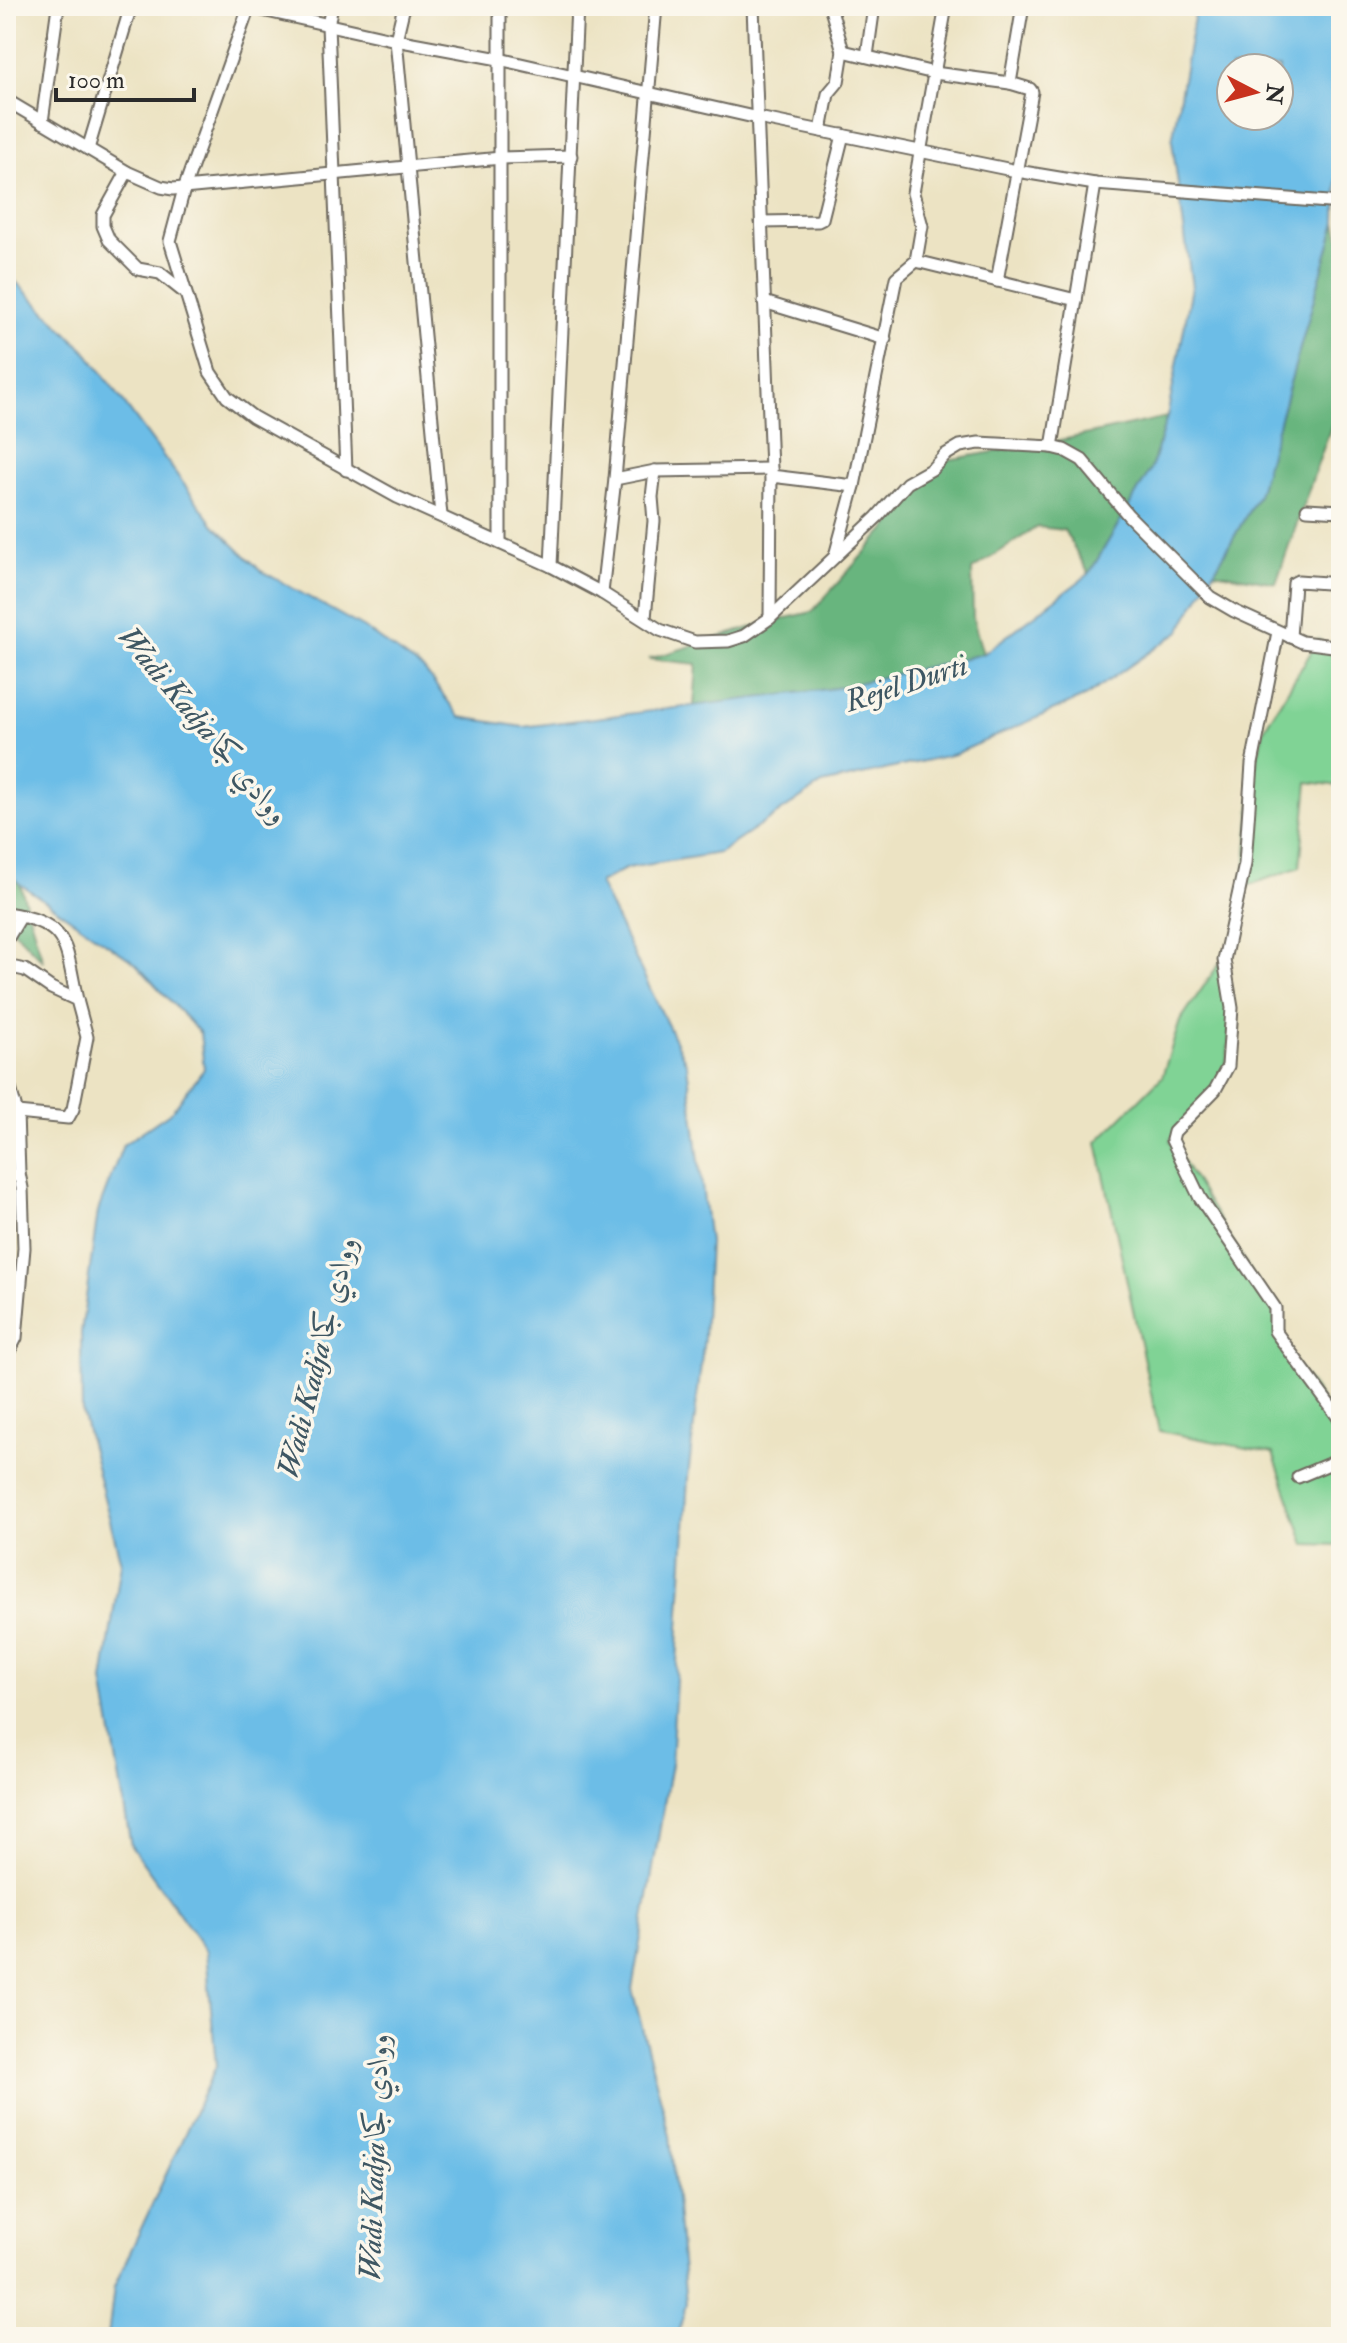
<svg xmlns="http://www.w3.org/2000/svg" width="1347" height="2343" viewBox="0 0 1347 2343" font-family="'IM FELL Double Pica',Amiri,serif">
	<rect width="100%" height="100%" fill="#fbf7ec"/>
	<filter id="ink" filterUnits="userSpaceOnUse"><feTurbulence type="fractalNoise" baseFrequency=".0125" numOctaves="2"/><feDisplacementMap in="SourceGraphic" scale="16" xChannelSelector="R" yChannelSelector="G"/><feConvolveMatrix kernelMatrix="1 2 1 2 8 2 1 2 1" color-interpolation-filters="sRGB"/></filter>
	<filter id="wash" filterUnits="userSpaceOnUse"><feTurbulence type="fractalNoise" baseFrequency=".006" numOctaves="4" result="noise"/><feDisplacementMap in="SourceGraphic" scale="32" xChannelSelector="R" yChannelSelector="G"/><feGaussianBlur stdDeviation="1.8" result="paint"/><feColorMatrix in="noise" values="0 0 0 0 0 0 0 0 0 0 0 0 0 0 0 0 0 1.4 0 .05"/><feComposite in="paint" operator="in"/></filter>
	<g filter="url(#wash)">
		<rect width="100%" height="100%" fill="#ece3c3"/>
		<g fill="#80d395" stroke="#567f60" stroke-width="2">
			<path d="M1319,639L1341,668V786L1308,782L1300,867L1244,887L1254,772L1264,729Z"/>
			<path d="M1221,961C1226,989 1235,1043 1224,1069C1212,1096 1189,1118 1170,1140L1273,1308L1278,1339L1341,1427V1545L1305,1544L1273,1453L1159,1431L1097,1142L1162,1077L1180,1021Z"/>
		</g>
		<g fill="#68b57e" stroke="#4a7054" stroke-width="2">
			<path d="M1336,222L1341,243V398L1276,583L1214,572L1258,495Z"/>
			<path d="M1167,417L1151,469L1089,574L1064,530L1037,527L972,570L973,619L983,654L836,688L694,706L697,664L649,659L769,622L812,612L947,460L1057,441Z"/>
			<path d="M6,871L20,884L43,961L6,922Z"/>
		</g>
		<path fill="#6cbde7" stroke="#4c7489" stroke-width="2" fill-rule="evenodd" d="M1196,6H1341L1336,222L1258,495L1180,631L1086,696L955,754L822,784L719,853L627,868L599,883L687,1065L709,1242L704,1338L688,1477L671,1764L632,1989L670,2135L686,2303L678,2337H108L114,2287L216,2066L206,1951L131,1846L103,1681L121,1563L82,1412L81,1333L98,1211L123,1145L171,1112L204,1069L200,1033L135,963L20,884L6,871V272L88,354L214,525L260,570L364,628L424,670L460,717L523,727L836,688L983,654L1089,574L1151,469L1167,417L1192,287L1172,141ZM1231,68H1279V116H1231Z"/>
	</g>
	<g filter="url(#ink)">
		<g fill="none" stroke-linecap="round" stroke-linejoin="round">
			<g stroke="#6f6b60" stroke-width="15">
				<g id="minor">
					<path d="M245,6L396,40L499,59L758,118L1017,171L1095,184L1341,203"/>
					<path d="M332,6L328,25L346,470"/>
					<path d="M404,6L396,40L441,515"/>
					<path d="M753,6L771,469L770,618"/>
					<path d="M249,7L184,189L170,241L210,372L227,397L253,417L397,497L551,566L602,593L660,630L695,642L728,641L744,636L770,618L877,517L907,483L932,469L945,455L960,446L979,443L1052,447L1064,450L1082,460L1128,515L1210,597L1234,611L1302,642L1341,647"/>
					<path d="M843,51L934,73L1010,83L1030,89L1032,92L997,281"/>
					<path d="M867,56L874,6"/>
					<path d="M1010,83L1023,6"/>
					<path d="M6,100L127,172L161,187L173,189L501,158L571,156"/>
					<path d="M42,122L58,6"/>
					<path d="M821,131L828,94L838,82L843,51L830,6"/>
					<path d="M88,149L131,6"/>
					<path d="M127,172L103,215V226L109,240L138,269L160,273L184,292"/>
					<path d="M761,222L818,221L822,219L843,135"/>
					<path d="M916,261L1076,300"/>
					<path d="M764,302L885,339"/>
					<path d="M1052,447L1095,184"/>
					<path d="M771,476L854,486"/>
					<path d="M615,479L655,471L771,469"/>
					<path d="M1307,509L1341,511"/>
					<path d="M500,543V6"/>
					<path d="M835,556L854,486L896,278L916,261L922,226L913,193L946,6"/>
					<path d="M551,566L577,6"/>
					<path d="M602,593L615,479L656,6"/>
					<path d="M645,618L654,521L652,497L655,471"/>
					<path d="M1278,632L1252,764L1245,864L1224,960L1232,1008L1228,1066L1215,1090L1174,1132L1172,1140L1200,1198L1275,1308V1331L1341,1421"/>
					<path d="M1290,637L1294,583L1298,581L1341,584"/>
					<path d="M6,913C70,923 65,944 77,1000"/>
					<path d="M6,941L21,916"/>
					<path d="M6,966L25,970L51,988L77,1000L87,1037L73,1109L68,1118L17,1113L6,1074"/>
					<path d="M6,1115L17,1113L19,1173L6,1179"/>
					<path d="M6,1357L16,1338L24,1248L22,1188L19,1173"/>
					<path d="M1298,1477L1341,1459"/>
				</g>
			</g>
			<use href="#minor" stroke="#fff" stroke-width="11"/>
		</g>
	</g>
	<g text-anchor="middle" stroke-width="7" stroke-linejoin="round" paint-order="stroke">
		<g font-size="30" font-style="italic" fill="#3e5763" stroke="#fbf7ec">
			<text transform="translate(906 683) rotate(-18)" y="10">Rejel Durti</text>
			<text transform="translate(204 725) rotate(50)" y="10">Wadi Kadja ووادي كجا</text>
			<text transform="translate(317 1357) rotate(-76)" y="10">Wadi Kadja ووادي كجا</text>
			<text transform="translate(374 2157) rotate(-88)" y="10">Wadi Kadja ووادي كجا</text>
		</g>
	</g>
	<rect width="1347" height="2343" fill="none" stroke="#fbf7ec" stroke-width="32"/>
	<g transform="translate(1255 92) rotate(96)"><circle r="38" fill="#fbf7ec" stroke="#a8a59f" stroke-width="2"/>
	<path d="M0-6L14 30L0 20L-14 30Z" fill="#c8321e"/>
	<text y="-12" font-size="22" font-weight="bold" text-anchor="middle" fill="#2b2b2b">N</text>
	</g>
	<path d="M56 88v12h138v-12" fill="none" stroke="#2b2b2b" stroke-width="4"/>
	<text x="68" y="88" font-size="24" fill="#2b2b2b" stroke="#fbf7ec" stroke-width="6" paint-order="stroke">100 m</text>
</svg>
